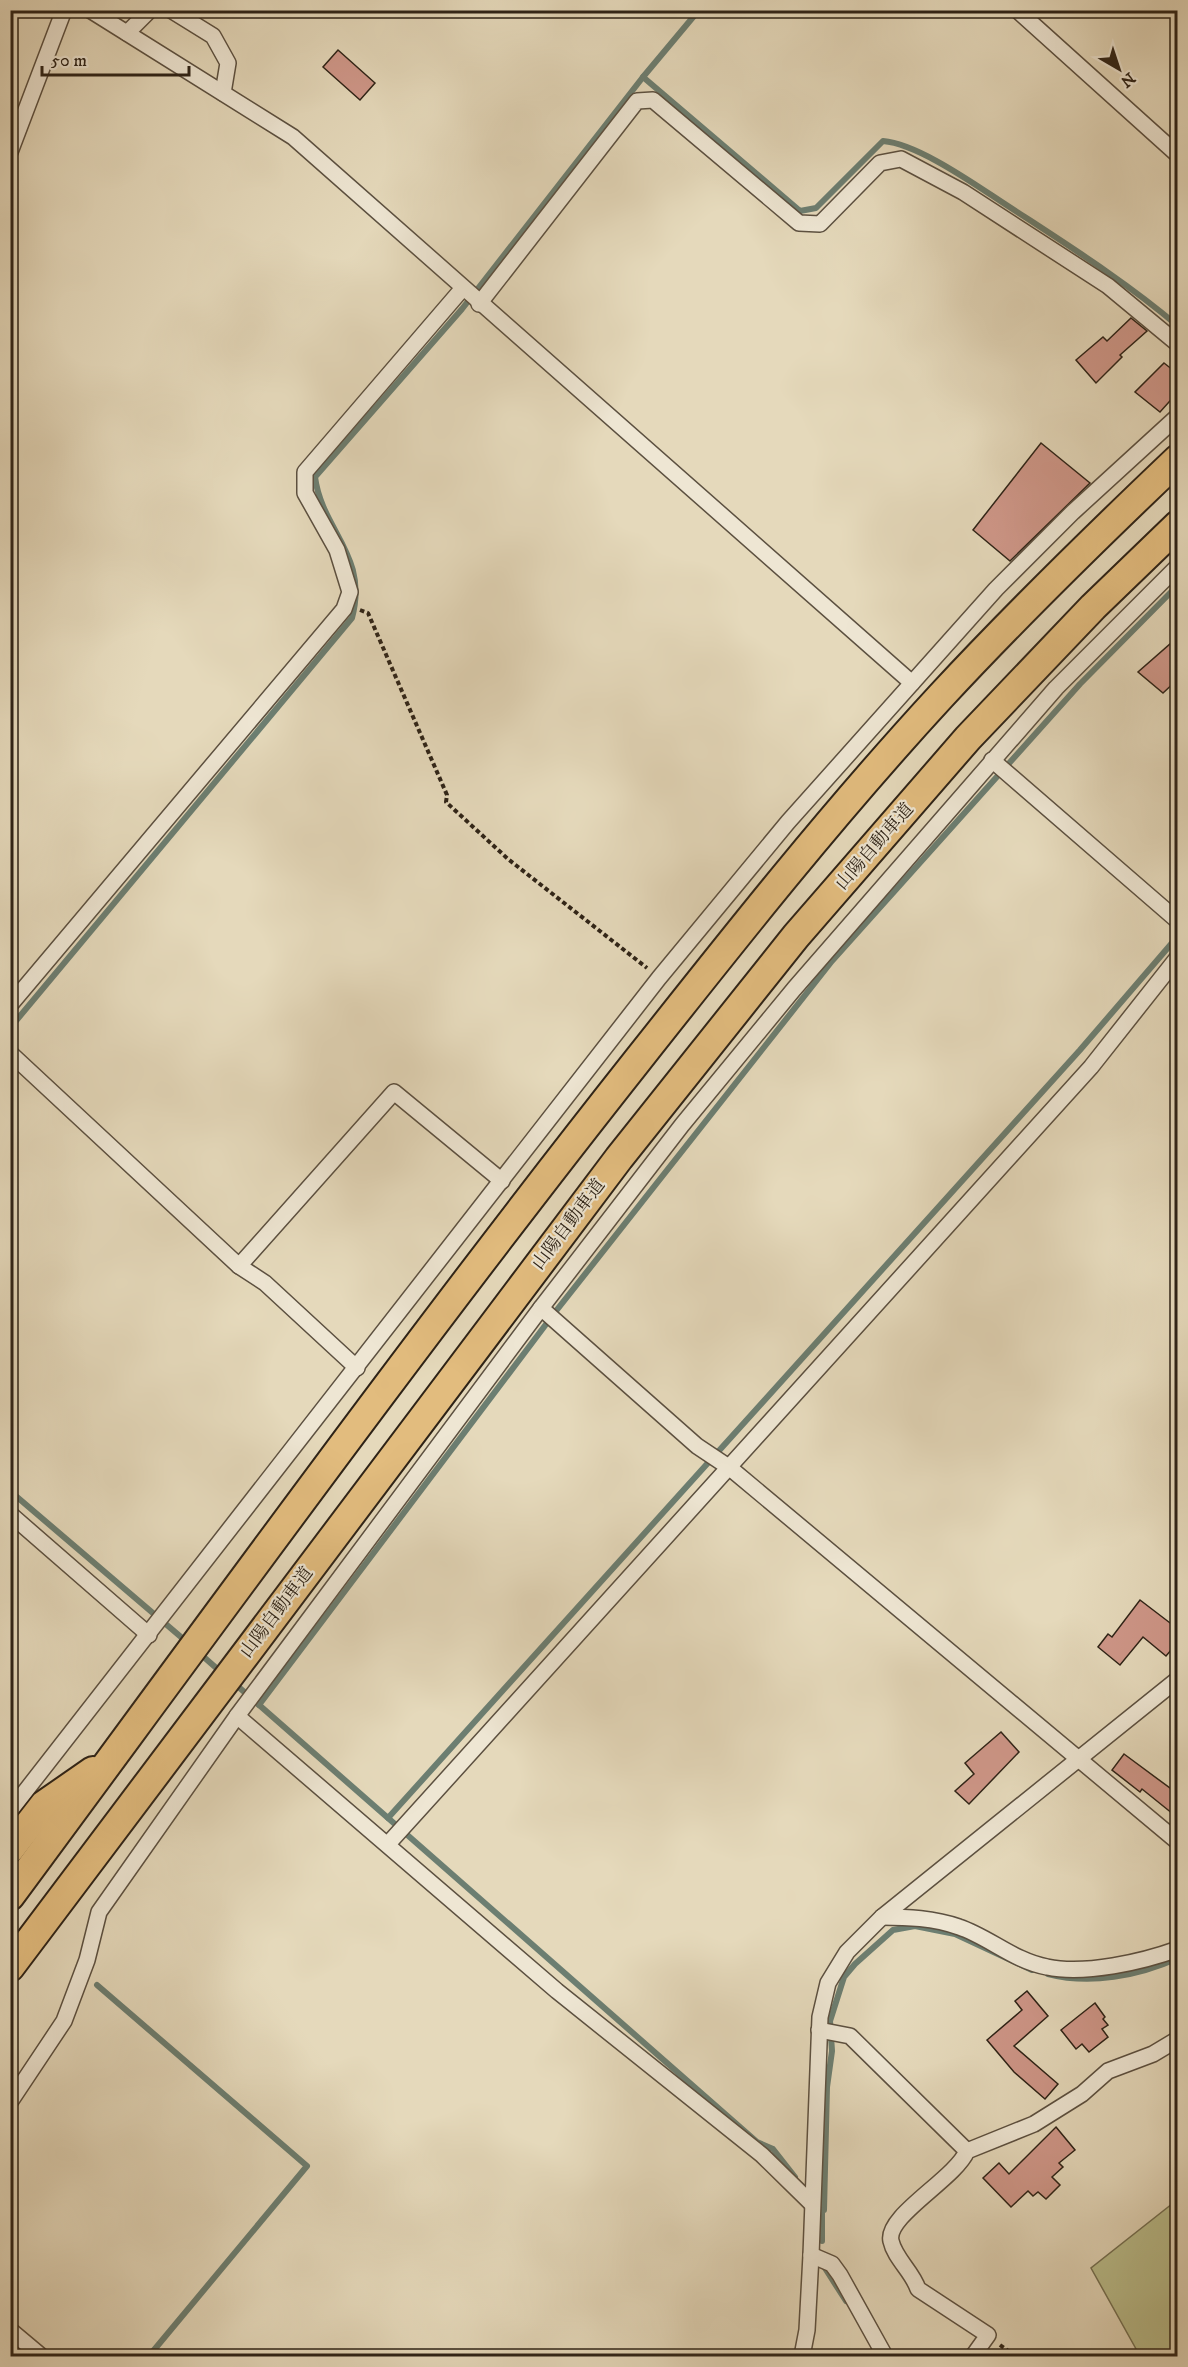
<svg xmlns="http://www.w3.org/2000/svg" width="1188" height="2367" viewBox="0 0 1188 2367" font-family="'IM FELL DW Pica','Noto Serif JP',serif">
	<rect width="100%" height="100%" fill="#e5d9bb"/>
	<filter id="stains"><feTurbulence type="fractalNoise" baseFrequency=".00333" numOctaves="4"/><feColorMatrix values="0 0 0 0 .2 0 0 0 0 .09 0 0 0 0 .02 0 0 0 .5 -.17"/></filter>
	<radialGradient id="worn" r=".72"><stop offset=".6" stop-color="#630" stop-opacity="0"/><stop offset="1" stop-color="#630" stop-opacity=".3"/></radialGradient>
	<path fill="#babe8c" stroke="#747052" stroke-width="1.5" d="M1177,2200V2356H1140L1091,2268Z"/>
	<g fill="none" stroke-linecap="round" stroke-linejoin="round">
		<g stroke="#6c7e71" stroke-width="6">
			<path d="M643,77L800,211L816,208L883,141C919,144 977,186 1008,206C1066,244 1125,281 1178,326"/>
			<path d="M10,1028L352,618C369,555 322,531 315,477L462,309L643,77L699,10"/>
			<path d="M10,1491L188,1643"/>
			<path d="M198,1652L222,1673"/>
			<path d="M234,1683L388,1818L1080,1050L1178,936"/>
			<path d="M259,1705L556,1311L832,961L1080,684L1178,585"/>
			<path d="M388,1818L757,2142L773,2149L795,2177"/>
			<path d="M1048,1974C1090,1985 1138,1976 1178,1958"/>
			<path d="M97,1985L307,2166L149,2356"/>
			<path d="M824,2210L827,2087L832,2051L830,2021L844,1977L855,1964L893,1930L915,1926L955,1934L1032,1970"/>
			<path d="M822,2241V2210"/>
			<path d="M823,2265L846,2301"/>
		</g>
	</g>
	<g fill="#cf9789" stroke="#2e2317" stroke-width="1.5">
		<path d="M338,50L375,83L360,100L323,67Z"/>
		<path d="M1131,318L1147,331L1120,355L1122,357L1096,383L1076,360L1103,337L1107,341Z"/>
		<path d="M1164,363L1178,374V392L1160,412L1135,392Z"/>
		<path d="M1041,443L1090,483L1010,561L973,530Z"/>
		<path d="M1178,637V679L1163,693L1138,672Z"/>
		<path d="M1140,1600L1178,1629V1642L1166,1656L1143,1637L1120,1665L1098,1647L1108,1634L1112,1637Z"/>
		<path d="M1001,1732L1019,1752L969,1804L955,1791L974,1774L965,1763Z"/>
		<path d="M1124,1754L1178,1794V1818L1142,1789L1140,1792L1112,1770Z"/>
		<path d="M1027,1991L1048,2016L1014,2046L1058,2084L1045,2099L1014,2072L987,2040L1022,2010L1015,2001Z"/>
		<path d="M1095,2003L1105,2017L1103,2019L1108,2025L1102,2029L1108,2037L1089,2052L1082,2044L1076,2049L1061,2030Z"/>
		<path d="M1056,2127L1075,2150L1059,2163L1063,2167L1052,2177L1060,2185L1046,2199L1038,2192L1033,2196L1028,2191L1011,2207L983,2178L999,2163L1009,2174Z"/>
	</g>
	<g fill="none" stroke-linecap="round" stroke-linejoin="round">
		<g stroke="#5c5040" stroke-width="18">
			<g id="street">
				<path d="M90,10L293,137L912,683"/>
				<path d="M171,10L213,36L228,63L223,93"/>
				<path d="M1017,10L1178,155"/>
				<path d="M127,33L150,10"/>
				<path d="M10,152L64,10"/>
				<path d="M479,304L637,101L653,100L799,223L820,224L880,163L901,159L963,192L1108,286L1178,344"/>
				<path d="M992,760L1178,921"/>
				<path d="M10,1005L344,609L350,592L337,550L305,493V472L463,288"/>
				<path d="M10,1053L239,1266L265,1283L357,1368"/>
				<path d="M239,1266L394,1092L502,1181"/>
				<path d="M541,1308L697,1446L730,1468L1178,1842"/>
				<path d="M10,1514L149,1635"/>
				<path d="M237,1716L557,1991L762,2155L812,2204"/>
				<path d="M10,1811L659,978L788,822L996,589L1073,512L1178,416"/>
				<path d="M388,1844L1091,1067L1178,957"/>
				<path d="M882,1917C907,1917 934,1918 959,1927C989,1937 1014,1961 1047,1967C1085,1975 1142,1962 1178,1949"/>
				<path d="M819,2030L850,2036L967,2151"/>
				<path d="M10,2102L64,2021L87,1960L99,1912L237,1716L541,1308L682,1125L794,989L1056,688L1178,566"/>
				<path d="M811,2255L832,2264L840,2275L885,2356"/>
				<path d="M10,2330L41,2356"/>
				<path d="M802,2356L807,2330L811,2255L820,2017L828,1983L847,1952L882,1917L1178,1679"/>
				<path d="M973,2356L988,2335L918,2289C912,2271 895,2259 891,2241C885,2216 955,2179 967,2151L1034,2124L1082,2094L1108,2071L1153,2054L1178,2039"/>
			</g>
		</g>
		<g stroke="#2e2317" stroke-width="32">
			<g id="highway">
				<path d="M10,1849L44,1805L93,1771"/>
				<path d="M10,1896C217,1616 421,1334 637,1061C735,937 833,813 941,696C1017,614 1097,536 1178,459"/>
				<path d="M10,1967L619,1158L796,936L968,738L1093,607L1178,525"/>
			</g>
		</g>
		<g stroke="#2e2317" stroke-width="4" stroke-dasharray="4.5 3" stroke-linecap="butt">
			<path d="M360,610L368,613L447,795L446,802L508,859L647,968"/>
			<path d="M1000,2345L1015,2356"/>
		</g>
		<use href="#street" stroke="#eee6d3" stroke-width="15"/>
		<use href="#highway" stroke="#e2bc7e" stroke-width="28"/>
	</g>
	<g text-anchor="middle" stroke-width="4.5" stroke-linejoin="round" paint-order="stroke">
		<g font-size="18" fill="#2e2317" stroke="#eee6d3">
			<text transform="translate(874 846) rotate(-49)" y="6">山陽自動車道</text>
			<text transform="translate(568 1224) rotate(-53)" y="6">山陽自動車道</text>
			<text transform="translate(276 1612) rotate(-53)" y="6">山陽自動車道</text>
		</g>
	</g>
	<rect width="1188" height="2367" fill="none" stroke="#e5d9bb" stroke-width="36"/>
	<rect x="12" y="12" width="1164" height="2343" fill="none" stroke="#2e2317" stroke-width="3"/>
	<rect x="18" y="18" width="1152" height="2331" fill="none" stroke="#2e2317" stroke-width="1.5"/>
	<g transform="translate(1119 69) rotate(141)" stroke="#eee6d3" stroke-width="4.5" paint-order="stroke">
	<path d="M0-4.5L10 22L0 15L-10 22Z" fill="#2e2317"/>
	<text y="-9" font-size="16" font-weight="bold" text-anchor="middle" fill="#2e2317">N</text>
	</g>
	<path d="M42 66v9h147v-9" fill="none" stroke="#2e2317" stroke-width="3"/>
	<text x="51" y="66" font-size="18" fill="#2e2317" stroke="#eee6d3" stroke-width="4.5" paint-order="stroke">50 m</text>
	<rect width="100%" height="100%" filter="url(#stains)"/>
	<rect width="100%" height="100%" fill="url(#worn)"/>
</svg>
